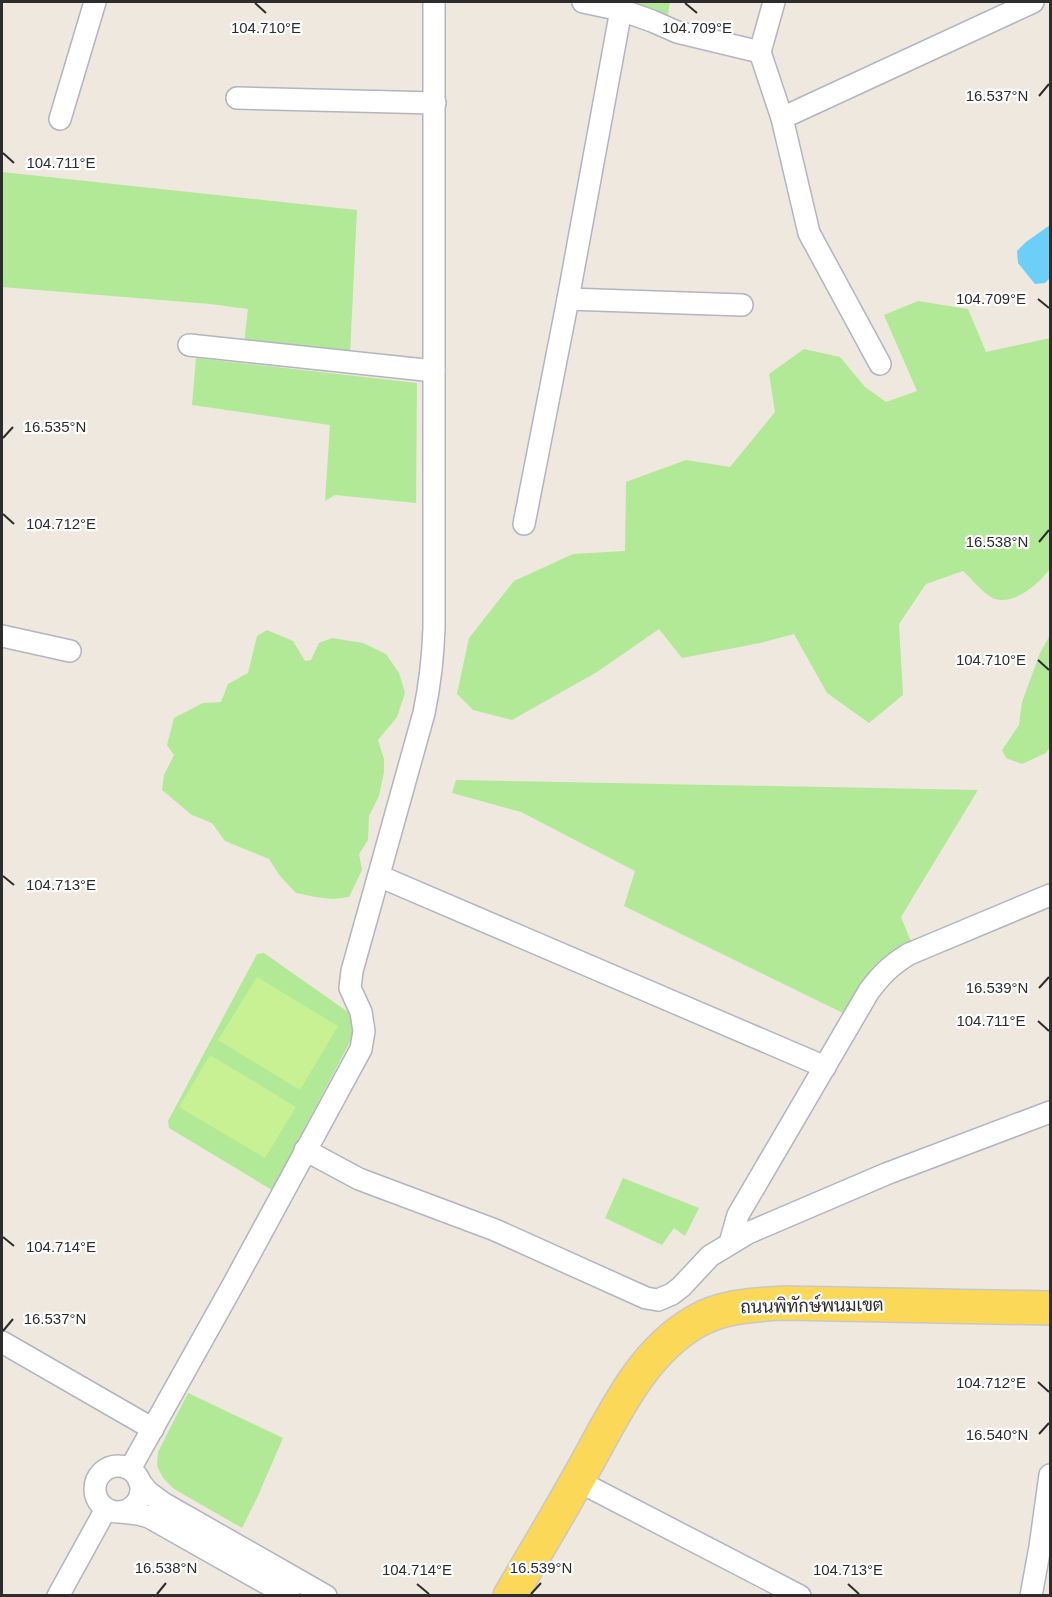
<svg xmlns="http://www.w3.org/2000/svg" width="1052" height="1597" viewBox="0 0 1052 1597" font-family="Arial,Sarabun,sans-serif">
	<rect width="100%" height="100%" fill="#efe8de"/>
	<g fill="#b1e997">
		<path d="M632,2H670L667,20Z"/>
		<path d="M2,172L357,210L350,354L244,343L248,309L210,304L2,287Z"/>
		<path d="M918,301L968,309L986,352L1050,338V568C1041,583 1010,609 991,597C982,592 972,579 963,571L926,584L899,624L903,695L869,723L827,693L794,634L760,643L682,658L659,629L597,672L512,720L473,710L457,694L469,638L514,581L573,554L625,551L626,482L686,460L730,467L775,412L769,374L804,349L840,357L865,387L886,402L917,391L884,315Z"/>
		<path d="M196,358L417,383L416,503L335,495L325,501L330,425L192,405Z"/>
		<path d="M267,630L293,641L305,661L311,660L319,643L332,638L363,643L386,654L399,673L405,693L397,717L378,740L384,759V772L379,796L369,816L368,840L359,854L362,870L349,897L333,899L315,897L296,893L280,876L269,859L225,841L212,823L192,815L162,790L164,775L174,755L167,745L174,718L203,703L221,702L228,684L248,673L257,636Z"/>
		<path d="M1050,635V747L1046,753L1022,764L1006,758L1002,750L1019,725L1022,702L1040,653Z"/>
		<path d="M456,780L978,790L901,917L912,944L847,1015L624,906L635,871L521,812L452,793Z"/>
		<path d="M264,953L348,1012C353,1022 355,1028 352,1038L272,1190L169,1128L168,1121L257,954Z"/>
		<path d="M623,1178L699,1208L685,1236L674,1228L662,1245L605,1218Z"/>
		<path d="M188,1393L283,1438L257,1498L242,1528L174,1489L163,1478L157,1466L158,1452Z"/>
	</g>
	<g fill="#c7f192">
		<path d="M257,977L338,1026L300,1090L218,1040Z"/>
		<path d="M210,1055L296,1107L265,1158L179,1107Z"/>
	</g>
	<path fill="#6bcff8" d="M1050,225V278L1045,283L1035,284L1018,263L1017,251L1026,242Z"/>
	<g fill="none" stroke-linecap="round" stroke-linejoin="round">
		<g stroke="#b2b4c1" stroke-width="24">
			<g id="street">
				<path d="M583,2L621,10L652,21L677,32L760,52L782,118L809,233L880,364"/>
				<path d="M760,52L774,2"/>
				<path d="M237,98L435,103"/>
				<path d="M782,118L1033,2"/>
				<path d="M60,119L95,2"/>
				<path d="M568,299L742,305"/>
				<path d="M189,345L434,371"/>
				<path d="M524,524L568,299L621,10"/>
				<path d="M2,636L70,651"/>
				<path d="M379,876L825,1067"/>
				<path d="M305,1150L359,1179L495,1230L646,1298L658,1300L672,1294L681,1287L710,1256L748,1233L886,1174L1050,1112"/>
				<path d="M730,1243L738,1215L869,991C882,974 891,965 909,954L1050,895"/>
				<path d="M2,1342L153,1429"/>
				<circle cx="118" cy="1489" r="23"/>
				<path d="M130,1469L234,1283L361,1049L364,1031L361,1012L350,988L352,971L424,713C430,684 433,657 434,628V2"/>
				<path d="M139,1481L148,1492L163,1503L326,1596"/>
				<path d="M578,1481L800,1596"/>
				<path d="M121,1512L138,1514L149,1517L289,1596"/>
				<path d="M58,1596L106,1509"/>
				<path d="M1031,1596L1040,1547L1050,1475"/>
			</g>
		</g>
		<g stroke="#c8c8c8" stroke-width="36">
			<path id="primary" d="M510,1596C533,1556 557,1517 579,1477C611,1422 638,1355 695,1322C722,1306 753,1305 783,1303L1050,1308"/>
		</g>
		<use href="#street" stroke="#fff" stroke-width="21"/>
		<use href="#primary" stroke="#fbd857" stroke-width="33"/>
	</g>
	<path fill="none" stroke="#2d2d2d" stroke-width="2" d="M255,3L266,13M685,3L697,13M1039,96L1049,84M3,153L14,163M1038,299L1049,308M3,438L13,427M3,514L14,524M1039,542L1049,530M1038,660L1049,670M3,876L14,885M1039,988L1049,977M1038,1021L1049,1031M3,1237L14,1246M3,1331L13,1319M1038,1382L1049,1392M1039,1434L1049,1423M417,1584L429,1594M848,1584L859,1594M157,1594L166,1583M531,1594L541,1583"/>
	<g text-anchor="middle" stroke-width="4.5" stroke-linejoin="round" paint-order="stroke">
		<g font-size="18" fill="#2d2d2d" stroke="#fff">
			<text transform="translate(812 1306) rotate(-1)" y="6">ถนนพิทักษ์พนมเขต</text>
		</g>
	</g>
	<g font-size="15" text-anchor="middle" fill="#2d2d2d" stroke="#fff" stroke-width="4.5" stroke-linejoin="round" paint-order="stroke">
		<text x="266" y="33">104.710°E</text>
		<text x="697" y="33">104.709°E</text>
		<text x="997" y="101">16.537°N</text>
		<text x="61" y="168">104.711°E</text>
		<text x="991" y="304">104.709°E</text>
		<text x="55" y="432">16.535°N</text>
		<text x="61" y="529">104.712°E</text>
		<text x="997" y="547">16.538°N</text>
		<text x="991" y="665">104.710°E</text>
		<text x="61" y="890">104.713°E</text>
		<text x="997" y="993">16.539°N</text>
		<text x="991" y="1026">104.711°E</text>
		<text x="61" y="1252">104.714°E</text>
		<text x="55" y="1324">16.537°N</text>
		<text x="991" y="1388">104.712°E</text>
		<text x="997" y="1440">16.540°N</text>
		<text x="166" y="1573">16.538°N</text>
		<text x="541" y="1573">16.539°N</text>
		<text x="417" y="1575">104.714°E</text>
		<text x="848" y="1575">104.713°E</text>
	</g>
	<rect width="1052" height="1597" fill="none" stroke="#2d2d2d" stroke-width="6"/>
</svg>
